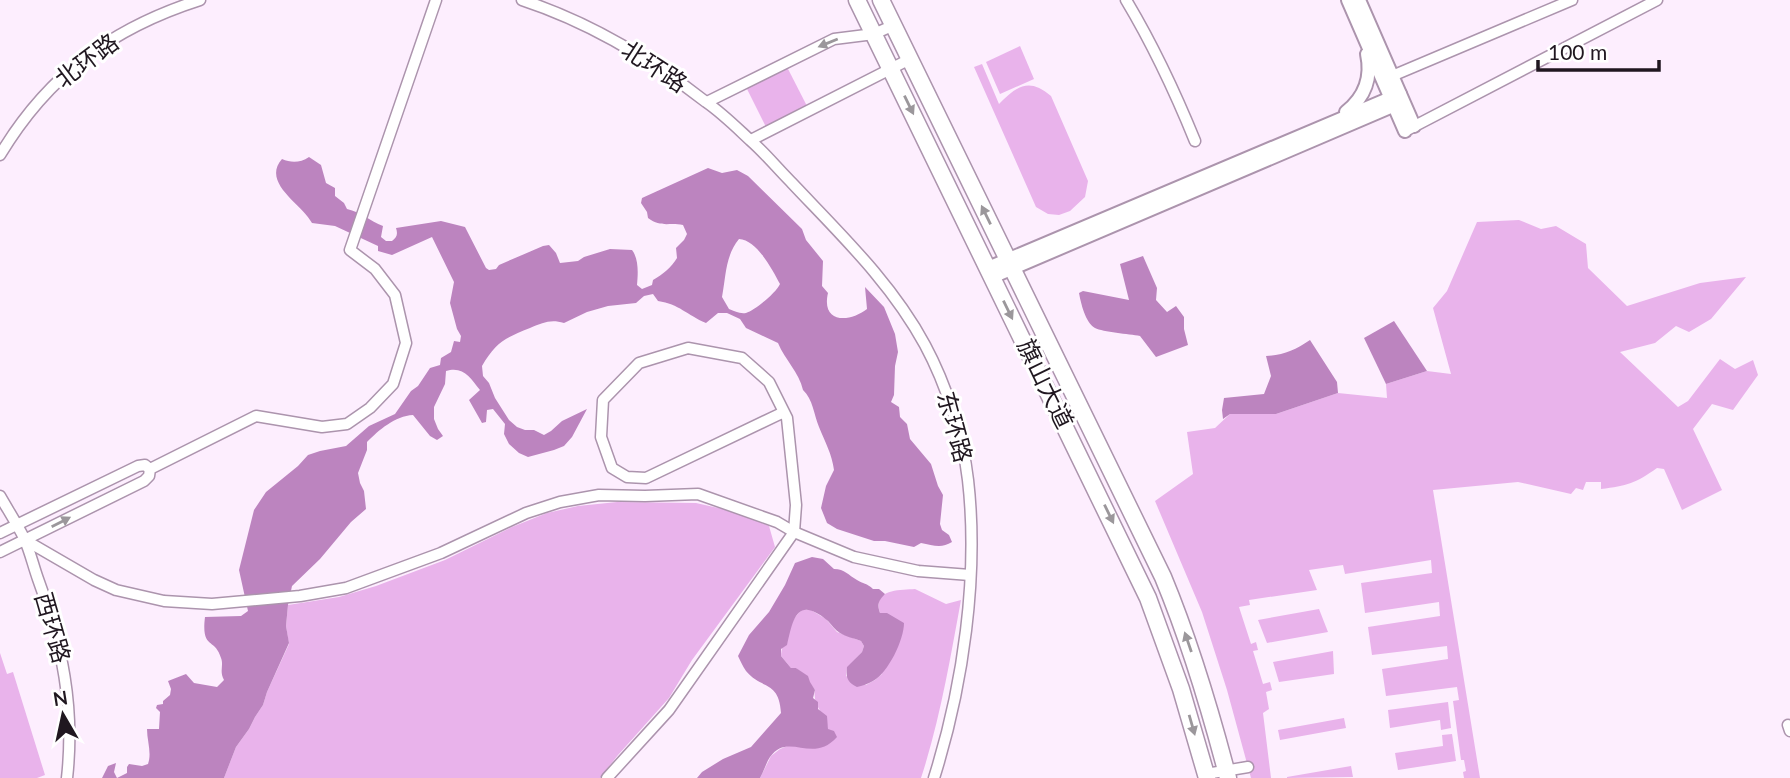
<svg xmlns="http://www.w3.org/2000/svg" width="1790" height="778" viewBox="0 0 1790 778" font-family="Lato,'Noto Sans SC',sans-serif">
	<rect width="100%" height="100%" fill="#fdeefe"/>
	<g fill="#e9b3eb">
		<path d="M1020,46L1034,79L1000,94L986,62Z"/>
		<path d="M982,64L999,104C1017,86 1029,77 1051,96L1088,181L1085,197L1070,211L1059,215L1048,214L1036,207L974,67Z"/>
		<path d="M787,67L808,108L767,129L746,87Z"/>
		<path d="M1519,220L1541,229L1556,226L1586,244L1588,268L1627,306L1700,283L1746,277L1711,319L1689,332L1676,326L1655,343L1620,352L1678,407L1688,401L1720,359L1735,369L1753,360L1758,375L1733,410L1712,404L1693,429L1722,490L1682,510L1664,469L1657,468C1636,483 1627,486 1601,489V482H1586L1583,490L1576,488L1571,494L1518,482L1433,490L1480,778H1464L1463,772L1466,771L1464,760H1461L1453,701L1459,700L1457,687L1386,696L1382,669L1448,659L1447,646L1372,655L1368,627L1440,616L1439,602L1365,613L1361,583L1432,573L1431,560L1345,574L1343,565L1309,570L1317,590L1249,600L1250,605L1239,607L1251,644L1256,642L1258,650L1253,651L1263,684L1270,682L1272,690L1266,692L1269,709L1263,713L1271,778H1251L1227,690L1202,612L1155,501L1193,474L1187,432L1215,428L1230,414H1276L1338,393L1387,398L1386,384L1427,371L1451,374L1433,308L1447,291L1477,222Z"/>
		<path d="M617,502L696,503L736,512L769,526L775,547L692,660L669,698L618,755L600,778H224L236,747L249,729L255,717L263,705L267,692L289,644L286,626L288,605L339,597L376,586L445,560L512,527L547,513L578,506Z"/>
		<path d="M915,589L946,604L961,600C950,660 940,720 921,778H760L771,756L780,749L828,729C826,714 812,706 815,690L803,674L796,668H791L781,656C782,643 791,618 802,610H811L826,619L837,632L861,641L864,646L862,652L847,668L846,676L866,685L875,680L882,674L880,613C872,589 899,590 915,589Z"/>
		<path d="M1319,609L1328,632L1267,643L1258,620Z"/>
		<path d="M1333,651L1334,674L1279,682L1273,662Z"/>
		<path d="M0,653L7,674L13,672L45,775L37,778H0Z"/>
		<path d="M1448,702L1451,728L1441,730L1440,720L1390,728L1388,710Z"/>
		<path d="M1344,718L1346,728L1280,740L1278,730Z"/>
		<path d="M1452,734L1456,761L1398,770L1395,753L1443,746L1442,735Z"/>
		<path d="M1351,766L1353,777L1287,778V777Z"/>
	</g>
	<g fill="#bc84bf" fill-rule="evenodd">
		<path d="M309,157L321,165L326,183L335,188V196L344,203L347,209C361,212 370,221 383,226L381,237L386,241H392C397,237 398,234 396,228L441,221L465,227L486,268L489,270L496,269L499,265L543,246L549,245L556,253L560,263L578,261L584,257L610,249L632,250C639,259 638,274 637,285L642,289L652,285L653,280C663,274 671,268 677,258L676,248L684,240L687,234L683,225C669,222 661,228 648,218L647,212L641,203L642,198L708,168L722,173L737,170L748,176L802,229L806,240L823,261L822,286L828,293C821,323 849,323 867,309L865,287L884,307L895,334L898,352L895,366L894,395L891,402L899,407L900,417L907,424L910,439L931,464L938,486L943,495L940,524L942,530L949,535L952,542C941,549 933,545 921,543L914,547L885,541H874L837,529L827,523L821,508L826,486L834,470C832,454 825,442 819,427C814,415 813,399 803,390C799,372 785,360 778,343L746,328L740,319L727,313H718L706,323C687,315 679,304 658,301L653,294L644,296L636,303L608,306L587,312L564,323C550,319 543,323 530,328C505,338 496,342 482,366L483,376L489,383L495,398L509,420L517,427L525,430H534L544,435L551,431L562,421L587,409L572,437L564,446L554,450L528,457L519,453L509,444L504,434L505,424L493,409L487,410L486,422L482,423L469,400L480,390C470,378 464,366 446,371L445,384L434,407V419L438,429L443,436L437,440L430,436L413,415C395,416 379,430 367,442V450L358,473L360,483L364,491L366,509L351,522L320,559L292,586L288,605L286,626L289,643L267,692L263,705L255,717L249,729L236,747L224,778H102L108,766L116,763L114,772L117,778L127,773V767L129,764L142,766L148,764C152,753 147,741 147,729H159L160,712L156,708L157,705L163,704V701L170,695L171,689L168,681L186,674L194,683L217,687L224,680C219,671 224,666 221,658C215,637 201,650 205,617L241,616L248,611L239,570L254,510L266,492L298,466L308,455L320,451L346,446L369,426L395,414L411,391L418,386L430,368L440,365L441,358L451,352L454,341L460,342L461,336L457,329L450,303L454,282L432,237L392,255L378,251V246L335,226L312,223C302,204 261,183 282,159C291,163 300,163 309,157ZM739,239C757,240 772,269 780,284C776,293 755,310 746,313C739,314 735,311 729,309L722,297C726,277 725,256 739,239Z"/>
		<path d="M1143,256L1157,288L1156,300L1167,312L1176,306L1184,317V329L1188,345L1156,357L1140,336C1129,334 1103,332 1095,328C1085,322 1081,303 1079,293L1083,291L1129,300L1120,264Z"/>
		<path d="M1394,321L1427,371L1386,384L1364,338Z"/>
		<path d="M1310,340L1337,382L1338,393L1276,414H1230L1223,419L1222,410L1224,398L1264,394L1271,376L1266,356C1284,355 1295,350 1310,340Z"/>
		<path d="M812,557L823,559L834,569C845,569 848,575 857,580C863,584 867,583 873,589H879L885,594C878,601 877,605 880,613H887L904,623C904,640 888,673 873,681C868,684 862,686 857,687C847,682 846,678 847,667L862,652L864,646L861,641C854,638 846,637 840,633C835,630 832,625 828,621C797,595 793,619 787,645L781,649V656L791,668H796L808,676L810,682L815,690L813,698L818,702V709L827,716L828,729L834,731L837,737C812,765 789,731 770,757C766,763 764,771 760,778H697L702,772L723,759L751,747L781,713C779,680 762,690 746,671C743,667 740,660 738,656L749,635L769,612L785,585L795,563Z"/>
	</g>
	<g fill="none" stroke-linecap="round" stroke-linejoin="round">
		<g stroke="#ac94ad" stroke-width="13">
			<g id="minor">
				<path d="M522,0C589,22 651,59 706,102C722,113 736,127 750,140C765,153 777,168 791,182C839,233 891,282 925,345C946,384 963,436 968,480C979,576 963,686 934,778"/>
				<path d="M1126,0C1153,45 1175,92 1195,141"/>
				<path d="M1392,76L1572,0"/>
				<path d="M707,102L834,39L874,34L894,25"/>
				<path d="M1409,129L1657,0"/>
				<path d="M751,140L910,59"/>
				<path d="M0,155C48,75 112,28 200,0"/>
				<path d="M0,496C8,510 17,524 24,538C30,551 33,565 38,579C62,645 75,707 67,778"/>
				<path d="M0,533L138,466L145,465L150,469"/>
				<path d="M25,540L94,580L116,590L164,601L212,604L300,596L346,588L441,553L526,513L560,502L599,495L645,496L698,494L777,522L794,532L854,557L918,571L970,575"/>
				<path d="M0,552L144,481L149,476L150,469L256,416L322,427L347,424L370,408L393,384L406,343L395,295L375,269L350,250L436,0"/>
				<path d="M1788,725L1790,731"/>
				<path d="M1206,774L1248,767"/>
				<path d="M607,778L669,710L794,532L796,505L787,418L769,382L742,358L688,348L639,363L603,400L601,437L612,468L627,477L646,478L784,412"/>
			</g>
		</g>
		<g stroke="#ac94ad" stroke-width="16">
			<g id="tertiary">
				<path d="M1348,0L1405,131"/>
				<path d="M1359,0L1414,126"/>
				<path d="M1346,112C1365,97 1372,77 1367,54"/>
				<path d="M988,268L1400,94"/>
				<path d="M992,277L1388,108"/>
			</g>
		</g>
		<g stroke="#ac94ad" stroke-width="19">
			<g id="trunk">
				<path d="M857,0L1148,598L1181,689L1207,778"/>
				<path d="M881,0L1163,577C1190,642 1210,709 1228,778"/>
			</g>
		</g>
		<use href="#minor" stroke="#fff" stroke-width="10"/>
		<use href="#tertiary" stroke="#fff" stroke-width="12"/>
		<use href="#trunk" stroke="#fff" stroke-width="16"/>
	</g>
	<defs><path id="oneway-solid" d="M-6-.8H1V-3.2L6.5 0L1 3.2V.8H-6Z" transform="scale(1.75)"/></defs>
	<g fill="#9b979b">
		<use href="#oneway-solid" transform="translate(828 43) rotate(158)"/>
		<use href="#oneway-solid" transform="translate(909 105) rotate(64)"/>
		<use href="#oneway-solid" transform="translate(986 215) rotate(-116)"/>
		<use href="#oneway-solid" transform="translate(1008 310) rotate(64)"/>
		<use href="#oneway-solid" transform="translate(1109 514) rotate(64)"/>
		<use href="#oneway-solid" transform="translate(61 522) rotate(-27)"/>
		<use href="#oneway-solid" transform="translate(1188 642) rotate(-109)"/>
		<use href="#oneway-solid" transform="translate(1192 725) rotate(74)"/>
	</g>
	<g text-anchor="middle" stroke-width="6" stroke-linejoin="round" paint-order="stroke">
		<g font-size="24" fill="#201720" stroke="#fff">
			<text transform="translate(87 61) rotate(-37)" y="8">北环路</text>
			<text transform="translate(654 67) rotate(33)" y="8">北环路</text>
			<text transform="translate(1045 384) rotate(64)" y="8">旗山大道</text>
			<text transform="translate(954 427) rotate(75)" y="8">东环路</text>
			<text transform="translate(52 628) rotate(74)" y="8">西环路</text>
		</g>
	</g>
	<g transform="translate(63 715) rotate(351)" stroke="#ffffff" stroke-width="5" paint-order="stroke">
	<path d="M0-5L12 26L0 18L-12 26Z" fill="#201720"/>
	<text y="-10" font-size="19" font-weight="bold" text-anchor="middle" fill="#201720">N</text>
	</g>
	<path d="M1538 60v10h121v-10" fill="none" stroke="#201720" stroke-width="3.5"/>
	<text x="1548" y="60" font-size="21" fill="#201720" stroke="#ffffff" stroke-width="5" paint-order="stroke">100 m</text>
</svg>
